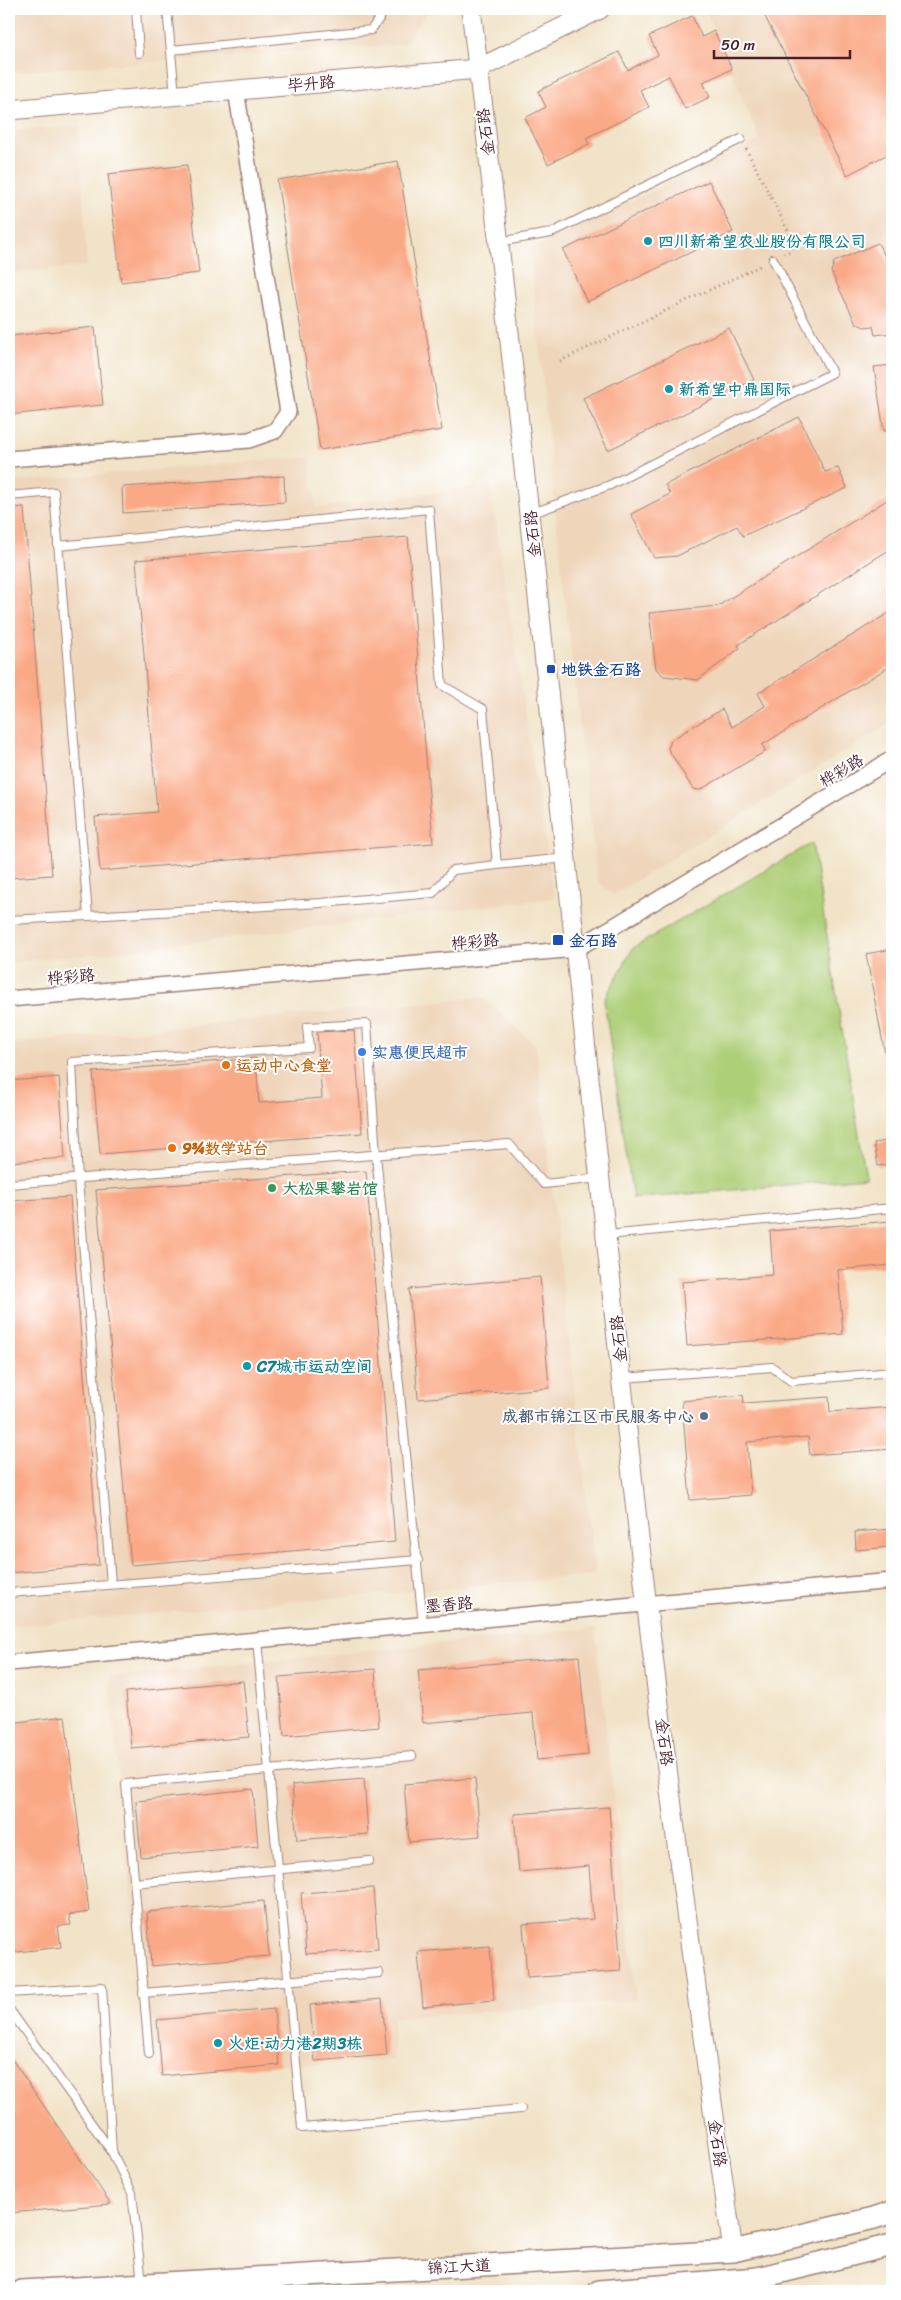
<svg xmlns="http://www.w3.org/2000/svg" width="901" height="2300" viewBox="0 0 901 2300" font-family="Sriracha,'LXGW WenKai TC',sans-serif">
	<rect width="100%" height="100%" fill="#fff"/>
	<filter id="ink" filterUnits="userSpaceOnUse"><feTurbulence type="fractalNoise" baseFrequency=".02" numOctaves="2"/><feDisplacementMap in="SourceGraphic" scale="10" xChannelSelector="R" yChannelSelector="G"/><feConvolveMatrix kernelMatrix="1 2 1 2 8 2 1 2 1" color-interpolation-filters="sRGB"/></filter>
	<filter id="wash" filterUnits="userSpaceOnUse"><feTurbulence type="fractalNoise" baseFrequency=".0096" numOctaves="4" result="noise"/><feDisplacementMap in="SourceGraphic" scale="20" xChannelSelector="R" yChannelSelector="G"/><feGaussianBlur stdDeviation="1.12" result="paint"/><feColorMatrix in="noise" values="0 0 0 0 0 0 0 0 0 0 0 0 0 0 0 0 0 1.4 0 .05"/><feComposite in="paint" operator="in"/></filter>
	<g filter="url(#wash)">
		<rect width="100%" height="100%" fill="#f1e3c7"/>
		<g fill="#efd6bb">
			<path d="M9,9H429L404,44L9,72Z"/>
			<path d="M705,9H892V722L613,895L597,881L556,519L530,249L760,140Z"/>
			<path d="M79,127L87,266L9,273V131Z"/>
			<path d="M310,457L316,508L490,485L554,898L105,953L9,962V482Z"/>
			<path d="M482,997L536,1045L595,1575L9,1626V1044Z"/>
			<path d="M595,1628L636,2000L393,2018V2060L148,2071L109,1677Z"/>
		</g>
		<path fill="#aecf78" stroke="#7c7752" d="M812,843L866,1178L633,1199L604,1000L633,948Z"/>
		<g id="blocks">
			<g fill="#faa986">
				<path d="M761,9H886L892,21V152L847,175Z"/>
				<path d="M692,16L702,37L714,31L732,69L703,82L710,97L685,109L669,76L640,90L649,107L586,138L589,144L548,164L525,118L546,107L538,91L619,52L628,70L658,55L649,36Z"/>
				<path d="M398,161L442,430L320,450L277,180Z"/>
				<path d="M187,165L199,273L121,282L108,174Z"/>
				<path d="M709,181L733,232L587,302L563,250Z"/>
				<path d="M878,243L892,270V333L875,335L873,326L864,327L856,323L831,272L834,262Z"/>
				<path d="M95,327L103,405L9,415V336Z"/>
				<path d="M729,328L754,380L608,450L583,398Z"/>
				<path d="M892,365V431H884L874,367Z"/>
				<path d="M799,417L825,472L838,468L847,488L743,536L737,526L677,556L654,558L631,514L670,494L665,485Z"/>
				<path d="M284,476L285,502L123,513L122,487Z"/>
				<path d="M887,500L892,508V548L738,645L740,648L698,680L664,676L656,669L649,613L718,606Z"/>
				<path d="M24,507L52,875L9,878V508Z"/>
				<path d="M408,537L433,843L100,871L95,817L157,812L136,560Z"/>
				<path d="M892,611V665L762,745L766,751L700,790L693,789L668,749L671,740L722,709L732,727L765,706L758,693Z"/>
				<path d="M892,949V1053L885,1054L866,954Z"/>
				<path d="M354,1030L362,1133L100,1154L93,1072L256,1058L259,1103L322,1098L317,1032Z"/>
				<path d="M59,1077L65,1158L9,1162V1081Z"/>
				<path d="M892,1140V1164L878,1166L874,1143Z"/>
				<path d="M366,1171L395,1542L131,1565L96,1190Z"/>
				<path d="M70,1197L99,1565L9,1573V1201Z"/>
				<path d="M892,1221V1265L838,1270L843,1334L687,1346L682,1282L773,1275L770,1231Z"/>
				<path d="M540,1277L549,1388L418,1399L409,1289Z"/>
				<path d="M743,1395L744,1403L829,1397L830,1412L892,1407V1449L810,1455L808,1437L747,1442L751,1495L690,1500L682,1401Z"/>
				<path d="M892,1529V1547L856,1550L855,1532Z"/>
				<path d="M579,1656L588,1755L537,1760L533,1713L423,1723L418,1670Z"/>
				<path d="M375,1669L379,1727L284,1736L279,1677Z"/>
				<path d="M243,1681L249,1737L131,1748L126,1692Z"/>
				<path d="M65,1716L89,1912L69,1915L71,1925L58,1926L61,1947L9,1953V1723Z"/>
				<path d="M475,1778L480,1836L409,1842L404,1784Z"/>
				<path d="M364,1779L368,1834L297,1840L292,1785Z"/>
				<path d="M253,1789L258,1846L141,1857L136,1801Z"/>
				<path d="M609,1807L621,1971L527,1978L523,1924L593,1919L589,1866L519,1872L514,1814Z"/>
				<path d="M373,1888L378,1949L306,1954L301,1893Z"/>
				<path d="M264,1901L269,1956L151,1966L147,1912Z"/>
				<path d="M490,1946L494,2000L423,2007L418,1952Z"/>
				<path d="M382,1999L387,2055L315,2061L310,2005Z"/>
				<path d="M274,2009L279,2065L162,2076L157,2020Z"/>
				<path d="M9,2055L111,2204L9,2213Z"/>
			</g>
		</g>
	</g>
	<g filter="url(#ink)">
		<use href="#blocks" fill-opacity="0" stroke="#9e8179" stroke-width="1"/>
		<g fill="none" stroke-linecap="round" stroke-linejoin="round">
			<g stroke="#9e8179" stroke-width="10">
				<g id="service">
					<path d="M136,9L139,53"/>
					<path d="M167,9L175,95"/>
					<path d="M171,50L371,30L381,16V9"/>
					<path d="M498,242L551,233L741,139"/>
					<path d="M9,496L54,492L88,916L9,920"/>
					<path d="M530,514L610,485L832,373L773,259"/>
					<path d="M58,546L429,509L442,685L483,709L497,865L453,870L433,893L321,903L88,916"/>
					<path d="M497,865L566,858"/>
					<path d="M9,1184L509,1144L544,1184L599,1178"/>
					<path d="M607,1235L892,1208"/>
					<path d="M622,1378L772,1367L791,1381L892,1372"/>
					<path d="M111,1583L78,1180L72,1062L309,1048L307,1027L367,1024L376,1155L423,1624"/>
					<path d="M9,1593L418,1560"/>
					<path d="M257,1640L302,2128L521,2109"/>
					<path d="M134,1883L369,1861"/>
					<path d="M9,1993L102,1987L112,2152L132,2193L142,2283"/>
					<path d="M143,1993L379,1973"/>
					<path d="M9,2009L112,2152"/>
					<path d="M149,2054L126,1784L412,1756"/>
				</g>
			</g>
			<g stroke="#9e8179" stroke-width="18">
				<g id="minor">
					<path d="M9,459L249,440L275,431L288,412L236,90"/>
					<path d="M9,999L576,949L892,759"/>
					<path d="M9,1663L892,1581"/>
				</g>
			</g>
			<g stroke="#9e8179" stroke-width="21">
				<g id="tertiary">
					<path d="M471,9C536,538 585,1069 646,1599C672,1816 702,2034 733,2251"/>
					<path d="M9,110L478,69L600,9"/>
				</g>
			</g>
			<g stroke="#9e8179" stroke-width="24">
				<g id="secondary">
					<path d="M22,2291L733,2251L874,2218L892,2212"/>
					<path d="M599,2291L757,2278L892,2245"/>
				</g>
			</g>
			<g stroke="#9e8179" stroke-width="3" stroke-dasharray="1 4" stroke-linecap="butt">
				<path d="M746,149L797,248L784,254"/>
				<path d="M560,361L762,265"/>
			</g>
			<use href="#service" stroke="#fff" stroke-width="8"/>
			<use href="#minor" stroke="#fff" stroke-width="15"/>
			<use href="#tertiary" stroke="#fff" stroke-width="19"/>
			<use href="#secondary" stroke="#fff" stroke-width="21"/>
		</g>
	</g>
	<g fill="#0f9aa8" stroke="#fff" stroke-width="2">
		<circle cx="648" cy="241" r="5"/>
		<circle cx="669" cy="389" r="5"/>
		<circle cx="247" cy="1366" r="5"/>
		<circle cx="218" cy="2043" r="5"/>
	</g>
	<g fill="#1a4fb4" stroke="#fff" stroke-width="2">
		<rect x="546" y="664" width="10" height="10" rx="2.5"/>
		<rect x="552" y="934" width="12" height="12" rx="2.5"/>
	</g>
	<circle fill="#3f7fe0" stroke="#fff" stroke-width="2" cx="362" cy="1052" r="5"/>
	<g fill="#e8710a" stroke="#fff" stroke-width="2">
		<circle cx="226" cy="1065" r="5"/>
		<circle cx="172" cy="1148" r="5"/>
	</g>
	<circle fill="#2e9e5b" stroke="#fff" stroke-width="2" cx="272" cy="1188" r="5"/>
	<circle fill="#5c6f8a" stroke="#fff" stroke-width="2" cx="704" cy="1416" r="5"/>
	<g text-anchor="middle" stroke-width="4" stroke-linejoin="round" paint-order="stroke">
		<g font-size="16" fill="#4a1f2b" stroke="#fff">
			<text transform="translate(311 83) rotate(-5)" y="6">毕升路</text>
			<text transform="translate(485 132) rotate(-97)" y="6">金石路</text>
			<text transform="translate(532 534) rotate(-96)" y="6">金石路</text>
			<text transform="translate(841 770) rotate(-31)" y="6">桦彩路</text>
			<text transform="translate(475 941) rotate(-5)" y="6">桦彩路</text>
			<text transform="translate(71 976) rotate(-5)" y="6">桦彩路</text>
			<text transform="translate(618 1339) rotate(-96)" y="6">金石路</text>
			<text transform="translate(449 1604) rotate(-5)" y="6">墨香路</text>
			<text transform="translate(665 1742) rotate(83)" y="6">金石路</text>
			<text transform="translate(718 2143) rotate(82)" y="6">金石路</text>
			<text transform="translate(459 2266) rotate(-3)" y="6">锦江大道</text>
		</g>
		<g font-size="16" font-weight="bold" fill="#0d838f" stroke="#fff" text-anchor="start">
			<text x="658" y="247">四川新希望农业股份有限公司</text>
			<text x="679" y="395">新希望中鼎国际</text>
			<text x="257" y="1372">C7城市运动空间</text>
			<text x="228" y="2049">火炬·动力港2期3栋</text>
		</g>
		<g font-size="16" font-weight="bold" fill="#164399" stroke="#fff" text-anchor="start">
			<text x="561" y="675">地铁金石路</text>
			<text x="569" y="946">金石路</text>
		</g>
		<g font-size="16" font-weight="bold" fill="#366cbe" stroke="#fff" text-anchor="start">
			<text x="372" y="1058">实惠便民超市</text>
		</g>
		<g font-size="16" font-weight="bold" fill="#c56008" stroke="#fff" text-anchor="start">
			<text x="236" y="1071">运动中心食堂</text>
			<text x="182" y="1154">9¾数学站台</text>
		</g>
		<g font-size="16" font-weight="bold" fill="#27864d" stroke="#fff" text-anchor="start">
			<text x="282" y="1194">大松果攀岩馆</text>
		</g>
		<g font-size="16" font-weight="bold" fill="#4e5e75" stroke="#fff" text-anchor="end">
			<text x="694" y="1422">成都市锦江区市民服务中心</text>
		</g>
	</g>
	<rect width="901" height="2300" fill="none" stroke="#fff" stroke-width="30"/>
	<path d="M714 50v8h136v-8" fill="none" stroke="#4a1f2b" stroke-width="2.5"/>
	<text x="721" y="50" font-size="15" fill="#4a1f2b" stroke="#ffffff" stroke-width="4" paint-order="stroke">50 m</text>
</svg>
